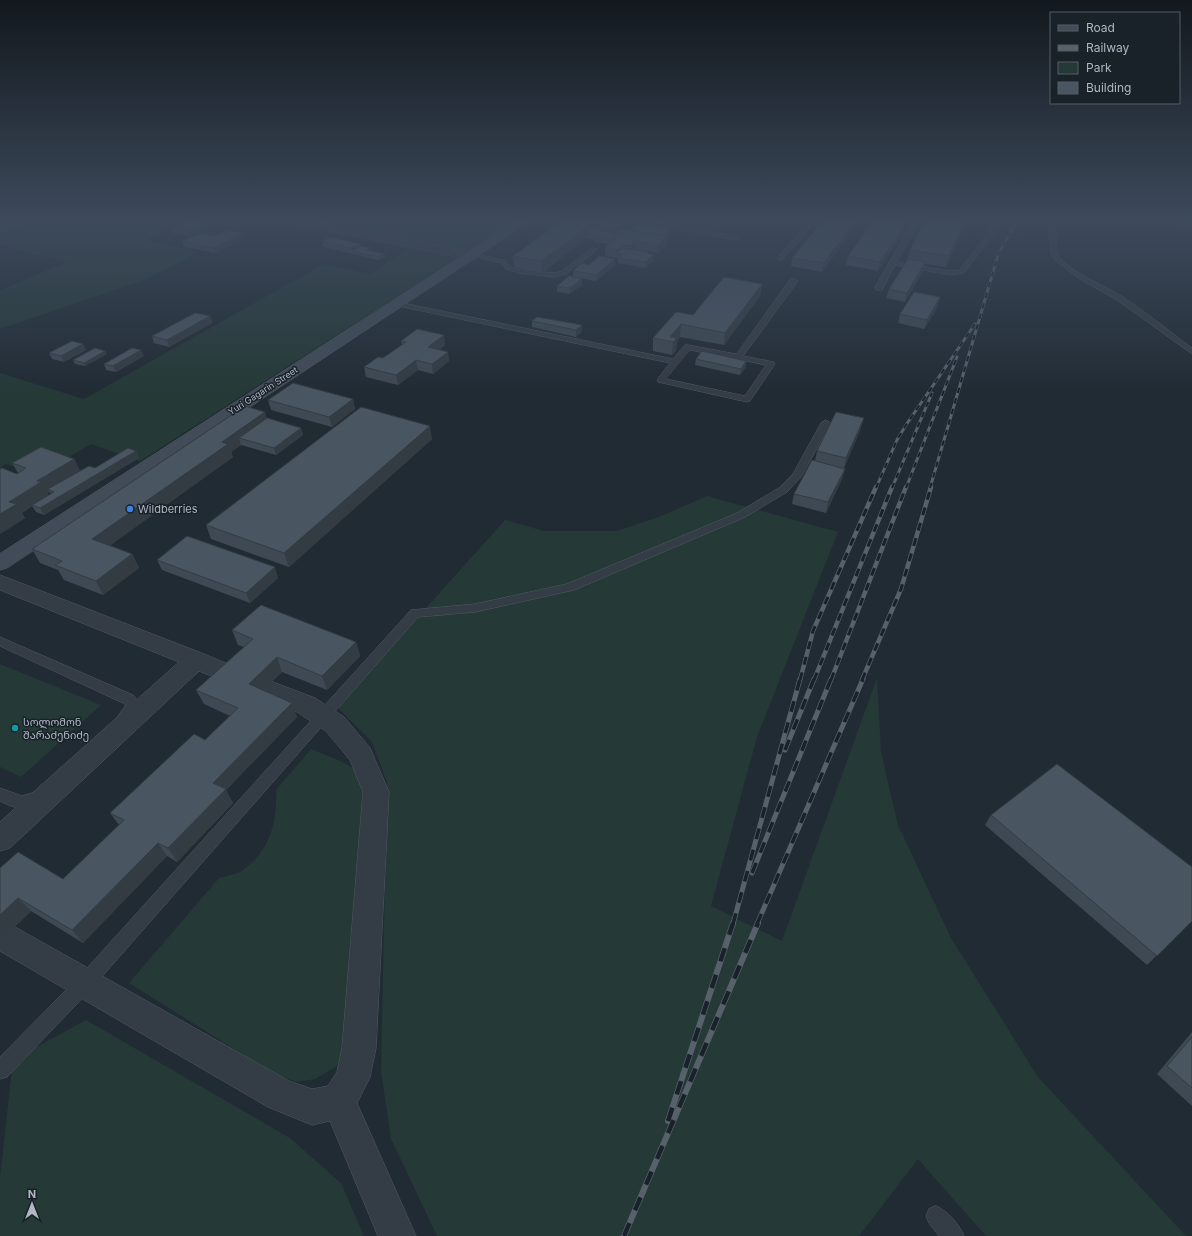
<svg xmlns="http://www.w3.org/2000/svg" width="1192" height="1236" viewBox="0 0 1192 1236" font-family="Inter,'Noto Sans Georgian',sans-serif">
	<rect width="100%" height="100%" fill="#212b34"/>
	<g fill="#253937">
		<path d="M30,220H185L145,240L199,252L147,279L0,329V290L67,262L0,245V231Z"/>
		<path d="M306,220H517L466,252Z"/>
		<path d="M407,249L457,258L140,461L91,444L64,460L22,468L5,464L0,468V373L84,399L324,264L370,274Z"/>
		<path d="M707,496L838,532L757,737L711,906L782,941L877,678L881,752L898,825L951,938L1038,1077L1186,1236H986L918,1159L859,1236H437L391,1139L381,1071L387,782L372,742L337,707L505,520L544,531H616L659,517Z"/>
		<path d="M0,664L101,705L21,777L0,767Z"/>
		<path d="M311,749L338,760L361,772L366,793L343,1052L337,1066L315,1079L297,1082L274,1074L129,983L219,878C225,876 232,875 238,873C242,872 246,867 250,864C272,845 277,818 276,790Z"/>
		<path d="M86,1020L290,1138L341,1183L364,1236H0V1178L13,1060Z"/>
	</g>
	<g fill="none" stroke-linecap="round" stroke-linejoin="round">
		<g stroke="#515a63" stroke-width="1">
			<g id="lane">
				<path d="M538,220H552L626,232L629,234L626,236L541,222Z"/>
				<path d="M635,220H648L735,236L738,238L735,240L638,222Z"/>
				<path d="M811,220H817L782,260H778V258Z"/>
				<path d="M914,220H920L897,262L950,271L960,270L998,220H1004L964,273L950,275L895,265L882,290H876L875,288Z"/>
				<path d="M1049,220H1055L1057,254C1072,275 1103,284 1123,297C1147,313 1169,331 1192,348V354L1117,300L1080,279L1056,261L1051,254Z"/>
				<path d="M593,248L598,249L566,274L555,277L518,273L506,269L501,263L470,255L473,253L505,261L510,267L521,270L555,273L562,271Z"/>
				<path d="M791,279H794L798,281L743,356L774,362L775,364L750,401L747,402L658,382L657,380L670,363L398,306L394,304L398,302L673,359L685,345H688L736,354ZM690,350L766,365L745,396L666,379Z"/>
				<path d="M826,420L831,423L801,477L787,492L745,517L574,590L475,612L418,617L91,989L7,1077L0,1079V1057L79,977L411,610L475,604L567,584L737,513L779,488L793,474L821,423Z"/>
				<path d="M0,637L133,695L140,704C136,713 132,723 120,720L118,716L126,705L123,703L0,646Z"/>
				<path d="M0,788L22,796L35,792L40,794L42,798C34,815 13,808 0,801Z"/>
				<path d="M936,1206C948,1211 959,1224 964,1236H939L929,1223L926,1216L929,1209Z"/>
			</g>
		</g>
		<g stroke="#515a63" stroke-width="1">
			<g id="street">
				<path d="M13,220H30L28,222L0,231V224Z"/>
				<path d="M283,220H306L471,252L475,253L477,256L475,259L471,260L289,223L285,222Z"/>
				<path d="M1164,220H1183L1192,222V229L1166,222Z"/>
				<path d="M0,575L204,654L242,670L246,676L242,682L234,685L199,671L10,848L0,851V822L179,662L0,590Z"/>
				<path d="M265,679L315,698L344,717L370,748L389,792L376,1048L370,1077L357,1103L416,1236H378L330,1121L312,1125L268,1107L0,951V924L4,922L15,927L289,1081L312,1089L328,1086L337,1072L342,1048L363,792L350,760L326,731L297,712L257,694L253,688L257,682Z"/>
			</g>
		</g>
		<g stroke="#515a63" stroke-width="1">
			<path id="secondary" d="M518,220H532L7,568L0,570V554Z"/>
		</g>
		<use href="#lane" fill="#343c45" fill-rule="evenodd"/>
		<use href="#street" fill="#343c45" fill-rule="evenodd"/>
		<use href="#secondary" fill="#424c58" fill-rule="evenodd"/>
		<g stroke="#56616c" stroke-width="3">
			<g id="rail-far3">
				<path d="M876,488L897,440L906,425L975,324"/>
				<path d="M892,488L932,393"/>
				<path d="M906,488L957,357"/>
				<path d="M930,488L998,255L1017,220"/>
			</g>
		</g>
		<g stroke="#56616c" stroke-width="4.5">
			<g id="rail-far2">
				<path d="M800,680L813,631L876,487"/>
				<path d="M814,680L892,487"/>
				<path d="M831,680L906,487"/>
				<path d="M862,680L901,589L931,487"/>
			</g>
		</g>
		<g stroke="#56616c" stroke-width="5">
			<g id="rail-far1">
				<path d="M785,750L814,679"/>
				<path d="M752,873L831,679"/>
				<path d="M733,924L800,679"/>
				<path d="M757,924L863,679"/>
			</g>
		</g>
		<g stroke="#56616c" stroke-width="6">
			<g id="rail">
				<path d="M668,1121L733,923"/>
				<path d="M624,1236L758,923"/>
			</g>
		</g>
		<use href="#rail-far3" stroke="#192129" stroke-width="2" stroke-dasharray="5.5" stroke-linecap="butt"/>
		<use href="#rail-far2" stroke="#192129" stroke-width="3" stroke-dasharray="8" stroke-linecap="butt"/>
		<use href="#rail-far1" stroke="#192129" stroke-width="3.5" stroke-dasharray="11" stroke-linecap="butt"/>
		<use href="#rail" stroke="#192129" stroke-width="4.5" stroke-dasharray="14" stroke-linecap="butt"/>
	</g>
	<g fill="#3f4953" fill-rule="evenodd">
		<path d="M563,220L620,224V227L617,230L597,227V229L602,230V232L616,234L670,235L667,239V245L657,253L636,249L635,250L648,252V254L654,255L653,260L645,268L618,263V258L605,256V247L608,244L594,242V240L586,238L542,273L514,267L513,256Z"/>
		<path d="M967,220L946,267L925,264L923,271L905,302L886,298L889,289L907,260L910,250Z"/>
		<path d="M855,221L853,229L822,272L791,266L792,258Z"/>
		<path d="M206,223L208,228L189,236L173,233L171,227Z"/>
		<path d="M904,231L878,271L846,265L848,256Z"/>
		<path d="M243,233L244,239L215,253L184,247L182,241L215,236Z"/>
		<path d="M322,241L360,244L361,246L369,248V250L385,254V257L379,260L323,247Z"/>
		<path d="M589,265H615L596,281L573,277V271Z"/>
		<path d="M582,279V285L570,294L557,292V286Z"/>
		<path d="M762,284L760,296L724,345L680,337L677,341L676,351L672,355L653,351V338L693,315Z"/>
		<path d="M940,297L938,306L924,329L898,323L900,314Z"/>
		<path d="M210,316L212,323L169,347L154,343L152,336Z"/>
		<path d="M532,321L582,331L576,337L532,327Z"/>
		<path d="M401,341L445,345L439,350L448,352L449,361L433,374L418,370L398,385L366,377L364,367L383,358L402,345Z"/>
		<path d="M86,350L64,362L52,359L49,353Z"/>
		<path d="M105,351L107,354L85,366L75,364L73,360Z"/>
		<path d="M144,356L116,372L106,370L104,364Z"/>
		<path d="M696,359L746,361V367L740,375L695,365Z"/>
		<path d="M353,399L355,409L332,427L271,410L268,400Z"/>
		<path d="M267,418L301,428L303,435L276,455L241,445L231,452L233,457L110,545L132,554L139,568L103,595L64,580L58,570L40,563L32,549Z"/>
		<path d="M861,428L844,468L845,469L842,479L826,513L792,504L794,494L815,461L817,451Z"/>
		<path d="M432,439L289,567L211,539L206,525Z"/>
		<path d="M136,451L139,458L44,515L36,512L32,506L22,513L25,518L0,534L18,473L12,463L74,459L80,471L95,468ZM50,492L51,494L48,495L47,493Z"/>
		<path d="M157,560L278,578L250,603L162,570Z"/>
		<path d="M232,630L356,642L360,656L327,690L282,672L263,690L297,717L226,790L233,803L177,862L167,856L83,943L31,911L0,941V868L63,879L119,825L110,813L205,740L230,716L204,704L196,690L244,647L238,645Z"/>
		<path d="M991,815L1192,921L1147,965L985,825Z"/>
		<path d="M1192,1032V1106L1157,1074Z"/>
	</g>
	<g fill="#333c43">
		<path d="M0,220H13L0,225Z"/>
		<path d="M596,220H597V230L586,233V238L542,273L541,261Z"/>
		<path d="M965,220H967L946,267L949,256Z"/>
		<path d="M855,221L853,229L822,272L824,263Z"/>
		<path d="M206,223L208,228L189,236L188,231Z"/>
		<path d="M906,223L904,231L878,271L880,262Z"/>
		<path d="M620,224V227L617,230V227Z"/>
		<path d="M671,230L670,235L667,239V245L657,253L658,245L663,237Z"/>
		<path d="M243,233L244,239L215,253L213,248Z"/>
		<path d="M636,241V249L630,255V246Z"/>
		<path d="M360,244L361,249L352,251L351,248Z"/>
		<path d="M623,245V253H617V250Z"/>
		<path d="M385,254V257L379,260V257Z"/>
		<path d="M654,255L653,260L645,268V262Z"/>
		<path d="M615,259V265L596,281V275Z"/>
		<path d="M925,262L923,271L905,302L907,293Z"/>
		<path d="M582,279V285L570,294V288Z"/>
		<path d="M762,284L760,296L724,345L725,333Z"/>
		<path d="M940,297L938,306L924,329L927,320Z"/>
		<path d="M210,316L212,323L169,347L167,340Z"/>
		<path d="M681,324L680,337L677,341L676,351L672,355L673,342L670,337Z"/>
		<path d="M582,325V331L576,337V330Z"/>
		<path d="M444,335L445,345L429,357L428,347Z"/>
		<path d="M83,344L86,350L64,362L61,356Z"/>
		<path d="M141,350L144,356L116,372L113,366Z"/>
		<path d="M105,351L107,354L85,366L84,363Z"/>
		<path d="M448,352L449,361L433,374L432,364Z"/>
		<path d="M416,360L418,370L398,385L396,375Z"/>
		<path d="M746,361V367L740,375L741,369Z"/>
		<path d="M353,399L355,409L332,427L329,417Z"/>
		<path d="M265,412L269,425L239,438L241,445L231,452L233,457L100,553L92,539L222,442Z"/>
		<path d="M864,418L861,428L844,468L846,458Z"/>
		<path d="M430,426L432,439L289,567L284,553Z"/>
		<path d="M301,428L303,435L276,455L274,448Z"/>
		<path d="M136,451L139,458L44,515L40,508Z"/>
		<path d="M74,459L81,472L48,489L50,492L47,493L49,496L32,505V506L22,513L25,518L0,534V514L9,502L37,481Z"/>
		<path d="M845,469L842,479L826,513L828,502Z"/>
		<path d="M132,554L139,568L103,595L96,581Z"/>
		<path d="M275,567L278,578L250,603L246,593Z"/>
		<path d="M356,642L360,656L327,690L322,676Z"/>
		<path d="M277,657L282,672L255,698L249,684Z"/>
		<path d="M292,703L297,717L226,790L233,803L177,862L168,848L213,783Z"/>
		<path d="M158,843L167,856L83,943L72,930Z"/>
		<path d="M18,898L31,911L0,941V915Z"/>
	</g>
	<g fill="#495560" stroke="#333c43">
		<path d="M188,220H193L206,223L188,231L171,227Z"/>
		<path d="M563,220H596L541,261L513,256Z"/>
		<path d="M597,220H599L620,224L617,227L597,224Z"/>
		<path d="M823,220H848L855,221L824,263L792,258Z"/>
		<path d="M874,220H889L906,223L880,262L848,256Z"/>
		<path d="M925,220H965L949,256L910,250Z"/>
		<path d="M637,224L671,230L664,236L631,230Z"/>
		<path d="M592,228L602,230L600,231L616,234L612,237V240L594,236L597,235L586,233Z"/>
		<path d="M622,229L667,236L658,245L636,241L630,246L623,245L617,250L605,247L617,237H612Z"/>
		<path d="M227,230L243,233L213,248L182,241L201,233L215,236Z"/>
		<path d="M331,237L360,244L351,248L322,241Z"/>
		<path d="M361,246L369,248L366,250L385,254L379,257L352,251Z"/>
		<path d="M623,248L648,252L647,253L654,255L645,262L618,258L623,254L617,253Z"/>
		<path d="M599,256L615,259L596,275L573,271L582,263L589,265Z"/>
		<path d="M908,259L925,262L907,293L889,289Z"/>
		<path d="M569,276L582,279L570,288L557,286Z"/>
		<path d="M724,277L762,284L725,333L681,324L670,337L677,338L673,342L653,338L676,312L693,315Z"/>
		<path d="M914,292L940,297L927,320L900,314Z"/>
		<path d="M195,313L210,316L167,340L152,336Z"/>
		<path d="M537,317L582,325L576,330L532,321Z"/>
		<path d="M417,329L444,335L428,347L448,352L432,364L416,360L396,375L364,367L378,357L383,358L406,342L401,341Z"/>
		<path d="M72,341L83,344L61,356L49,353Z"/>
		<path d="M95,348L105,351L84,363L73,360Z"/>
		<path d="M132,348L141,350L113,366L104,364Z"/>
		<path d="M702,351L746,361L741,369L696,359Z"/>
		<path d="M293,383L353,399L329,417L268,400Z"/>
		<path d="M245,406L265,412L222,442L228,444L92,539L132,554L96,581L55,565L62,561L32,549Z"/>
		<path d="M361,407L430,426L284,553L206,525Z"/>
		<path d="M836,412L864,418L846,458L817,451Z"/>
		<path d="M267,418L301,428L274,448L239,438Z"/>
		<path d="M41,447L74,459L37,481L41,482L9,502L17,504L0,514V469L2,468L17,474L26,468L12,463Z"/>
		<path d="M128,448L136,451L40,508L32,505L54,492L48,489L89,466L95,468Z"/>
		<path d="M812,460L845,469L828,502L794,494Z"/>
		<path d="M187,536L275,567L246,593L157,560Z"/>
		<path d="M261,605L356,642L322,676L277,657L249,684L292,703L213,783L226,789L168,848L158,843L72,930L18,898L0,915V868L18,852L63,879L124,820L110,813L194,734L205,740L238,708L196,690L253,639L232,630Z"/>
		<path d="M1057,764L1192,867V921L1157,956L991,815Z"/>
		<path d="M1192,1037V1088L1167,1066Z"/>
	</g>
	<linearGradient id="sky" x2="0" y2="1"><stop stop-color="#12181d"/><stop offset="0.56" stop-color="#3d4a5c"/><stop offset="1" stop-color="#3d4a5c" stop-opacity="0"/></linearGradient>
	<rect width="1192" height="393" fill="url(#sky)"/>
	<circle fill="#3f7fe0" stroke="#192129" stroke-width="1.5" cx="130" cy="509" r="4"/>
	<circle fill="#0f9aa8" stroke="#192129" stroke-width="1.5" cx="15" cy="728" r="4"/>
	<g text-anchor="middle" stroke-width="3" stroke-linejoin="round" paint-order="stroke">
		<g font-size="9" fill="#aeb7c2" stroke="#192129">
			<text transform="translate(263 391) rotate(-33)" y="3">Yuri Gagarin Street</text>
		</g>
		<g font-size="11" fill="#aeb7c2" stroke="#192129" text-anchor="start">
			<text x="138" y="513">Wildberries</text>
			<text x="23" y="726">სოლომონ<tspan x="23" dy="13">შარაძენიძე</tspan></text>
		</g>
	</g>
	<rect x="1050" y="12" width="130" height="92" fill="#192129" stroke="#555d66"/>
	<rect x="1058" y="25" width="20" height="6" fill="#424c58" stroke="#555d66"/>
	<text x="1086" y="32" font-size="12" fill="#aeb7c2">Road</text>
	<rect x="1058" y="45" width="20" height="6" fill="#56616c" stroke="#555d66"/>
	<text x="1086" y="52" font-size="12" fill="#aeb7c2">Railway</text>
	<rect x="1058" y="62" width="20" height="12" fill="#253937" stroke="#555d66"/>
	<text x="1086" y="72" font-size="12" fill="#aeb7c2">Park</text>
	<rect x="1058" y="82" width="20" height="12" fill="#495560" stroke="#555d66"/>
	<text x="1086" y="92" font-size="12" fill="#aeb7c2">Building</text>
	<g transform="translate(32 1204)" stroke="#192129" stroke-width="3" paint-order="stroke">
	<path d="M0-3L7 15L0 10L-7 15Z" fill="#aeb7c2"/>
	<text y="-6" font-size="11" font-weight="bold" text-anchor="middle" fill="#aeb7c2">N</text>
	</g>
</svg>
